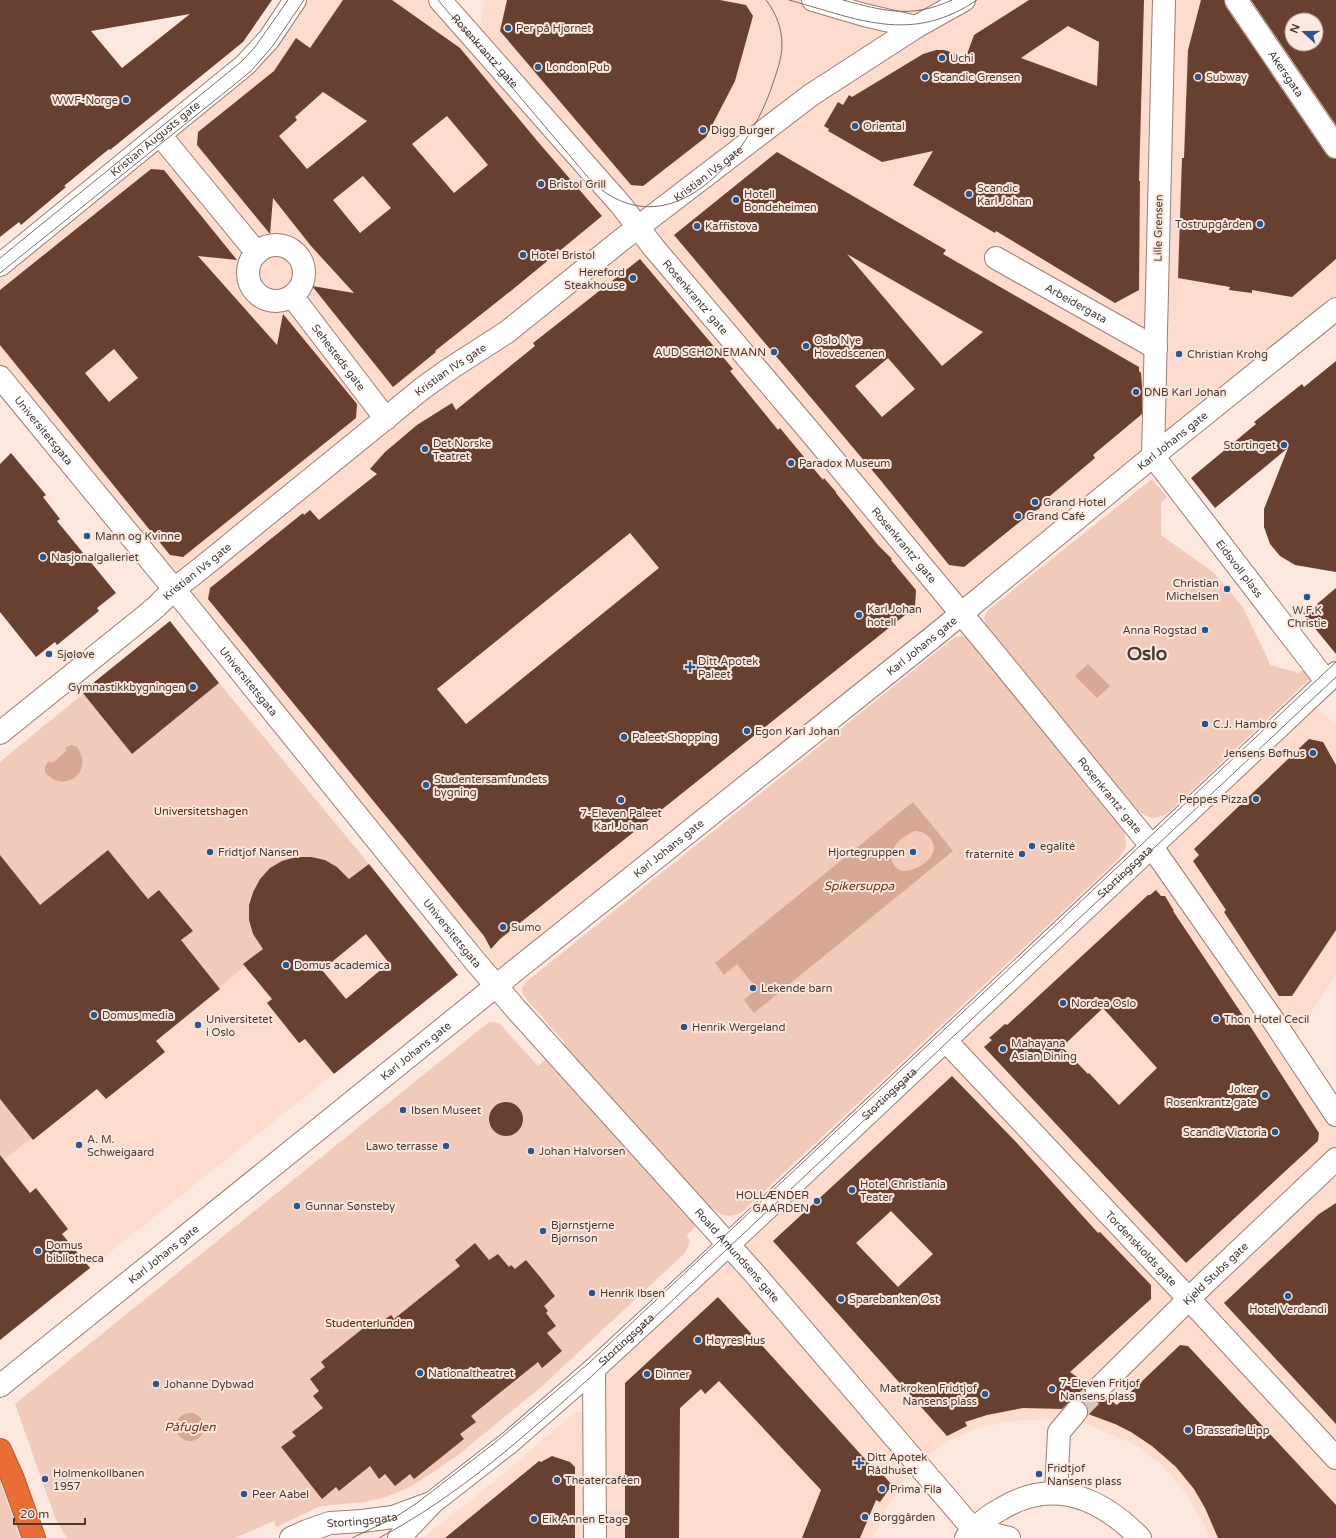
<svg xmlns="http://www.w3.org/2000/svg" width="1336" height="1538" viewBox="0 0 1336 1538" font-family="'Varela Round',sans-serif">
	<rect width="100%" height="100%" fill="#fde8df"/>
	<g fill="#fddbcd" fill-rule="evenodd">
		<path d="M299,0H440L479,33L485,0H1336V309L496,986L0,377V265L245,66ZM1292,20H1316V44H1292Z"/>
		<path d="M170,621L229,696L369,864L457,975L0,1340V762L83,694L82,692Z"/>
		<path d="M1308,698L1336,726V975L1305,1022L1297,1033L1286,1040L1336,1115V1538H1209L1205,1526L1187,1495L1162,1465L1138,1446L1087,1424L1052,1419L1007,1421L978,1428L951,1440L940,1447L918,1464L902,1482L890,1502L873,1538H595L594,1369Z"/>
		<path d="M575,1412H581L584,1414L588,1538H422L484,1490Z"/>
	</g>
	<g fill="#f1caba">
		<path d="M1152,479L1167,497L1161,503V535L1213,572L1242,606L1266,655L1270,665L1299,673L1311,662L1318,671L1169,812C1153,823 1145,817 1134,806L1117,822L1125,834L1126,847L1119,858L1110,867L742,1212C731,1218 723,1217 713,1209L687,1235L690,1242L685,1253L541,1387L458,1455L435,1471L410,1487L386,1497L365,1502L321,1506L276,1527L274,1521L235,1538H67L56,1520L15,1404L489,1022H495L499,1023L538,1066L565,1043L523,995L522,987L526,982L955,637L962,636L968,638L1002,680L1020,666L986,624L984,618L987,611Z"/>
		<path d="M219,683L369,864L349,879C342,872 335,865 325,861C298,849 268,863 255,887C252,892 249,899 249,905C249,912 260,940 263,949L244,964L245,966L219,988L181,940L193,930L159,890L148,899L108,850L40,905L0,855V762L83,694L132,754Z"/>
		<path d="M0,1099L32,1138L3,1160L0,1158Z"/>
		<path d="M0,1481L20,1538H0Z"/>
	</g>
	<g fill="#d7a894" fill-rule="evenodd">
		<path d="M1088,664L1110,686L1097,698L1075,676Z"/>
		<path d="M71,745L77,747C95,772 63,795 45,772V767L49,761L50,763L55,761L67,750L65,748Z"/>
		<path d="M913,802L953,851L754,1013L744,1000L757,989L737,964L724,975L715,963ZM915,831C921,831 925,833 929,837C944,853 920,870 905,871C900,871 897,869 894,865C884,851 903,835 915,831Z"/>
		<circle cx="190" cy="1427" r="14"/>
	</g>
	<g fill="#68402f" fill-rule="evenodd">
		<path d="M0,0H272L243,42L110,150L109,149L64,186L66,187L21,225L19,222L0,237ZM190,14L122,68L91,31Z"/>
		<path d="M343,0H392L460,48L539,143L602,216L512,290L435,351L436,352L393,387L312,286L354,293L311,246L273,198L270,234L197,145L198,132L274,71L296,38L310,48ZM323,92L367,121L307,169L279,136L297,120L295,117ZM447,116L488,165L454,193L412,144ZM363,176L391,208L360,233L333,200Z"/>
		<path d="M507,0H720L746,5L753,16L735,81L706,137L643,186L631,185L500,31Z"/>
		<path d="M1029,0H1144L1139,181H1140L1139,290L1115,303L996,231L995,233L913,185L933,151L882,162L828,131L829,129L824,126L838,102L843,105L849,95L852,97L923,54L936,50H944L966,57L974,35ZM1068,26L1099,42L1097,86L1021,58Z"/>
		<path d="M1201,0H1224L1226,7L1326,154L1330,158L1336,159V259L1292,297L1252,290V293L1229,290L1230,287L1178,278L1182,158H1184L1188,50Z"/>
		<path d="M1251,0H1336V125ZM1292,20H1316V44H1292Z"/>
		<path d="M777,152L946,250L943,254L1139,367V371L1141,373L1142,386V414L1093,455L1095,458L1044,501L1039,509L1032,512L964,567L949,565L882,482L674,235ZM847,254L983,332L942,366ZM888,358L915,389L882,417L855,386Z"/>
		<path d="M151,169L164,170L237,260L198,256L277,345L283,314L357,404L356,418L183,557L170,555L0,345V290ZM114,349L138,378L109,402L85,373Z"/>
		<path d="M640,259L733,369L730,371L778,430L780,428L823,480L824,478L836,492V493L878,545L892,559L891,560L916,590L915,607L500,939L491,949L484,936L208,599L210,588L303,513L304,515L310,510L319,520L377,474L370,469L385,452L417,425L452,403L456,410L535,346L533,343ZM630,533L659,568L466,724L437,689Z"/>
		<path d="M1336,361V572L1295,565L1280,556L1270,544L1264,527V509L1288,448L1215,508L1191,478L1256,424L1254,422L1302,384L1304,387Z"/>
		<path d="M11,453L46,495L43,497L60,519L57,521L116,593L97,608L99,611L57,645L55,642L36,657L0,612V464Z"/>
		<path d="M1336,588V654L1304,615Z"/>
		<path d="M170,621L219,683L132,754L82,692Z"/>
		<path d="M1309,739L1323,742L1336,765V930L1292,996H1279L1224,912L1226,910L1193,861L1199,855L1194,849Z"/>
		<path d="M108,850L148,899L159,890L193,931L181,940L220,989L156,1041L165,1052L106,1099L97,1089L33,1140L0,1099V855L40,905Z"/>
		<path d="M296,857H311L325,860L337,867L349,879L369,864L458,975L334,1074L305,1039L299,1043L267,1003L272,999L243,964L263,949L253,934L249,920V905L253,892L260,879L270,868L282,861ZM366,934L389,963L346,999L322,970Z"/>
		<path d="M1156,890L1161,896H1165L1174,911H1173L1252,1029L1319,1133L1318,1141L1186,1263L984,1047L992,1040L989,1038L1005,1024L1007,1025L1148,895H1150ZM1103,1008L1157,1068L1119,1105L1089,1073L1088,1074L1062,1047Z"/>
		<path d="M952,1076L1015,1141L1098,1233L1100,1232L1151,1285V1299L1070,1372L1087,1384L1085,1387V1393L1088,1398L1093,1402H1100L1107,1398L1117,1405L1180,1345L1188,1346L1336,1505V1538H1218L1205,1508L1194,1489L1176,1467L1152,1446L1131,1432L1115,1424L1088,1414V1407L1084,1402L1079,1400H1071L1062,1409L1023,1408L987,1415L965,1422L967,1426L947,1436L773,1241ZM891,1211L933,1254L898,1287L856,1243Z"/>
		<circle cx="506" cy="1119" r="17"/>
		<path d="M0,1155L30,1193L36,1188L68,1229L62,1234L90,1268L0,1340Z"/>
		<path d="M1336,1203V1424L1224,1303L1319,1214Z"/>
		<path d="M475,1243L489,1260L498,1254L509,1267L511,1265L515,1269L526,1260L541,1278L555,1296L544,1306L548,1311L546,1313L556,1326L547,1333L562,1351L542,1368L538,1362L471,1416L476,1422L460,1434L464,1439L414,1479L410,1474L395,1486L385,1474L379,1479L370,1466L339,1491L336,1487L322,1499L281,1447L296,1436L292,1432L323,1408L313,1396L319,1391L310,1379L325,1367L321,1362L371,1322L375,1327L391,1315L394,1319L460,1266L455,1260Z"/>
		<path d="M718,1297L874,1469L876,1467L892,1485L880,1502L876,1500L860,1538H802L821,1490L719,1381L705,1394L701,1389L680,1408L679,1538H625V1383Z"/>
		<path d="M552,1456L570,1462L575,1467V1538H445L539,1461L541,1462Z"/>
	</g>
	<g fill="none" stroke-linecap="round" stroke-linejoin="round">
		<path stroke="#d9c5bd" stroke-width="22" stroke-dasharray="22 11" stroke-linecap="butt" d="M1076,1412L1097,1390"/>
		<g stroke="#9c7d71" stroke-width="24">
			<g id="street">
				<path id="s1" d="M440,0L621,205L654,248L812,434L990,648L1152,847L1273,1020L1336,1115"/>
				<path d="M813,0L864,15L916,27"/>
				<path id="s2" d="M1164,0L1153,456L1326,681"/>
				<path id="s3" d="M1236,0L1336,147"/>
				<path d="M160,135L257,253"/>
				<circle cx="276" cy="273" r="28"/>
				<path id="s4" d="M996,258L1156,348"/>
				<path id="s5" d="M0,265L245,65L269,39L295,0"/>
				<path id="s6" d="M292,296L386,419"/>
				<path id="s7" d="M0,377L174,589L474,960L515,1008L754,1273L973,1529"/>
				<path id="s8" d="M0,733L144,617L156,607L174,589L195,573L423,388L451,368L507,332L620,241L811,95L916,27L964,0"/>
				<path id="s9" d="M946,1041L1188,1298L1336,1458"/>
				<path d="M594,1369L595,1538"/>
				<path id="s10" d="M0,1386L522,965L933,637L1153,456L1336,309"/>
				<path id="s11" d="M1097,1390L1208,1280L1336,1159"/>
				<path d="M1056,1493L1059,1432L1076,1412"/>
				<path d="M973,1529L1009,1538"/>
				<path id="s12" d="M291,1538L307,1531L330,1523L362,1521L393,1517L428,1504"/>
				<path id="s13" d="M399,1538L433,1502L510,1442L594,1369L694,1277L1336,673"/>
				<path d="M966,1538C976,1526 988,1516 1001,1509C1053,1477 1101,1498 1140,1538"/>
			</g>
		</g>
		<g stroke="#b05c35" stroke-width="24">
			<path id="highway" d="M0,1450L13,1479L34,1538"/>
		</g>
		<use href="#street" stroke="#fff" stroke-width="22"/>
		<use href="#highway" stroke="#e86e36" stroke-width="22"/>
		<g stroke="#7e6f68" stroke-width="1">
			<path d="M438,0L592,182C670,253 750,156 773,83C777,71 782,58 782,45C782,28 776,13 766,0"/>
			<path d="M789,0C858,19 911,45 977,0"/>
			<path d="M843,0C884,11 911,19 952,0"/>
			<path d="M0,258L241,62L255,47L288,0"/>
			<path d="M0,273L250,72L272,47L304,0"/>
			<path d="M352,1538L394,1518L417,1503L497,1441L589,1363L1336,662"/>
			<path d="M379,1538C459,1496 527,1434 594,1374L1336,677"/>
		</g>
	</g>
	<g fill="#255891" stroke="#fde8df" stroke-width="1.5">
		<circle cx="508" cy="28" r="4"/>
		<circle cx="942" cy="58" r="4"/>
		<circle cx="538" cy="67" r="4"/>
		<circle cx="925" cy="77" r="4"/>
		<circle cx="1198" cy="77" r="4"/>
		<circle cx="126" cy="100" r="4"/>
		<circle cx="855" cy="126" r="4"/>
		<circle cx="703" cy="130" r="4"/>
		<circle cx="541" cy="184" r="4"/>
		<circle cx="969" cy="194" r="4"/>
		<circle cx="736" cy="200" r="4"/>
		<circle cx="1260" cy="224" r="4"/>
		<circle cx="697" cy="226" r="4"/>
		<circle cx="523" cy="255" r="4"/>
		<circle cx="633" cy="278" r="4"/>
		<circle cx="806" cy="346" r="4"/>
		<circle cx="774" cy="352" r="4"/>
		<circle cx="1179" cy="354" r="4"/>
		<circle cx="1136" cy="392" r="4"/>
		<circle cx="1284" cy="445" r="4"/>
		<circle cx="425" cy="449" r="4"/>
		<circle cx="791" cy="463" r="4"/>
		<circle cx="1035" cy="502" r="4"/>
		<circle cx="1018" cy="516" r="4"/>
		<circle cx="87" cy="536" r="4"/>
		<circle cx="43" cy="557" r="4"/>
		<circle cx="1227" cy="589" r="4"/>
		<circle cx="1307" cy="597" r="4"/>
		<circle cx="859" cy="615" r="4"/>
		<circle cx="1205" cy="630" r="4"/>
		<circle cx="49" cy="654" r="4"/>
		<path d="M688 661h4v4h4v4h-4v4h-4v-4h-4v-4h4z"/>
		<circle cx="193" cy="687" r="4"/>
		<circle cx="1205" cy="724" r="4"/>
		<circle cx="747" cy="731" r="4"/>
		<circle cx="624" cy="737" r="4"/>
		<circle cx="1313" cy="753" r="4"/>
		<circle cx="426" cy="785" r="4"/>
		<circle cx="1256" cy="799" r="4"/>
		<circle cx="621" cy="800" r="4"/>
		<circle cx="1032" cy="846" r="4"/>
		<circle cx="210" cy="852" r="4"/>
		<circle cx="913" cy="852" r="4"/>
		<circle cx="1022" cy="854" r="4"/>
		<circle cx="503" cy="927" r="4"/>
		<circle cx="286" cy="965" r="4"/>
		<circle cx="753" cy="988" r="4"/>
		<circle cx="1063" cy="1003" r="4"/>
		<circle cx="94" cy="1015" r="4"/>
		<circle cx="1216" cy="1019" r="4"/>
		<circle cx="198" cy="1025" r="4"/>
		<circle cx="684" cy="1027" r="4"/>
		<circle cx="1003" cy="1049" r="4"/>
		<circle cx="1265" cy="1095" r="4"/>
		<circle cx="403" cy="1110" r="4"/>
		<circle cx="1275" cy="1132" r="4"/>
		<circle cx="79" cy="1145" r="4"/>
		<circle cx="446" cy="1146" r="4"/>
		<circle cx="531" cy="1151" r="4"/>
		<circle cx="852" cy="1190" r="4"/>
		<circle cx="817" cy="1201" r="4"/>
		<circle cx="297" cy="1206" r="4"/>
		<circle cx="543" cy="1231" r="4"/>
		<circle cx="38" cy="1251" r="4"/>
		<circle cx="592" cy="1293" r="4"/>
		<circle cx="1288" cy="1296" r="4"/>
		<circle cx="841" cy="1299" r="4"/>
		<circle cx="698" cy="1340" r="4"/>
		<circle cx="420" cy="1373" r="4"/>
		<circle cx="647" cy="1374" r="4"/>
		<circle cx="156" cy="1384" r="4"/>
		<circle cx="1052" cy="1389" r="4"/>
		<circle cx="985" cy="1394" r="4"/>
		<circle cx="1188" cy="1430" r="4"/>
		<path d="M857 1457h4v4h4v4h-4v4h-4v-4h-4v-4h4z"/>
		<circle cx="1039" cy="1474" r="4"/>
		<circle cx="45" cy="1479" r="4"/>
		<circle cx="557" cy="1480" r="4"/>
		<circle cx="882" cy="1489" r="4"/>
		<circle cx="244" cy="1494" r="4"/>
		<circle cx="865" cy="1517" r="4"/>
		<circle cx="534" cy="1519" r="4"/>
	</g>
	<g text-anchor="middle" stroke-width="4" stroke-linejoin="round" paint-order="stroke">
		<g font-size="11" fill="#473a34" stroke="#fde8df" text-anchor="start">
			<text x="516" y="32">Per på Hjørnet</text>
			<text x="950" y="62">Uchi</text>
			<text x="546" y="71">London Pub</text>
			<text x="933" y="81">Scandic Grensen</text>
			<text x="1206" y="81">Subway</text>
			<text x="118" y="104" text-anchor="end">WWF-Norge</text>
			<text x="863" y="130">Oriental</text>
			<text x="711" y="134">Digg Burger</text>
			<text x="549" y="188">Bristol Grill</text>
			<text x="977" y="192">Scandic<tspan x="977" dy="13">Karl Johan</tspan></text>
			<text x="744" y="198">Hotell<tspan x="744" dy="13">Bondeheimen</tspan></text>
			<text x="1252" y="228" text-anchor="end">Tostrupgården</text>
			<text x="705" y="230">Kaffistova</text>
			<text x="531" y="259">Hotel Bristol</text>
			<text x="625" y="276" text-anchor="end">Hereford<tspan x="625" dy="13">Steakhouse</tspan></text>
			<text x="814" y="344">Oslo Nye<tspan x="814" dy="13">Hovedscenen</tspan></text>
			<text x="766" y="356" text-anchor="end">AUD SCHØNEMANN</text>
			<text x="1187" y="358">Christian Krohg</text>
			<text x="1144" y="396">DNB Karl Johan</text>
			<text x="433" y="447">Det Norske<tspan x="433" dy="13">Teatret</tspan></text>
			<text x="1276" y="449" text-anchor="end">Stortinget</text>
			<text x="799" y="467">Paradox Museum</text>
			<text x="1043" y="506">Grand Hotel</text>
			<text x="1026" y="520">Grand Café</text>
			<text x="95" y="540">Mann og Kvinne</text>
			<text x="51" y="561">Nasjonalgalleriet</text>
			<text x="1219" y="587" text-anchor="end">Christian<tspan x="1219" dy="13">Michelsen</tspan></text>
			<text x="867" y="613">Karl Johan<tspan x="867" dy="13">hotell</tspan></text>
			<text x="1307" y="614" text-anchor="middle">W.F.K<tspan x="1307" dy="13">Christie</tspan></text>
			<text x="1197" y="634" text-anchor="end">Anna Rogstad</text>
			<text x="57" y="658">Sjøløve</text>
			<text x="698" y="665">Ditt Apotek<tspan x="698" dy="13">Paleet</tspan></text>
			<text x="185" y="691" text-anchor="end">Gymnastikkbygningen</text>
			<text x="1213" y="728">C.J. Hambro</text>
			<text x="755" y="735">Egon Karl Johan</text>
			<text x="632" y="741">Paleet Shopping</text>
			<text x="1305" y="757" text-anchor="end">Jensens Bøfhus</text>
			<text x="434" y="783">Studentersamfundets<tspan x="434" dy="13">bygning</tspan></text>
			<text x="1248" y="803" text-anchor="end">Peppes Pizza</text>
			<text x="621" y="817" text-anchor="middle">7-Eleven Paleet<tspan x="621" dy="13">Karl Johan</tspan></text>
			<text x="1040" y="850">egalité</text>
			<text x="218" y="856">Fridtjof Nansen</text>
			<text x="905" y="856" text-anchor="end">Hjortegruppen</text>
			<text x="1014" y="858" text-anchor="end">fraternité</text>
			<text x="511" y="931">Sumo</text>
			<text x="294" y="969">Domus academica</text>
			<text x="761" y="992">Lekende barn</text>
			<text x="1071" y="1007">Nordea Oslo</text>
			<text x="102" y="1019">Domus media</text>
			<text x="206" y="1023">Universitetet<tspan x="206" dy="13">i Oslo</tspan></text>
			<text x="1224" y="1023">Thon Hotel Cecil</text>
			<text x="692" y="1031">Henrik Wergeland</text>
			<text x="1011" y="1047">Mahayana<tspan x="1011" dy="13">Asian Dining</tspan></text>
			<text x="1257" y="1093" text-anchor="end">Joker<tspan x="1257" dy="13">Rosenkrantz gate</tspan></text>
			<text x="411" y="1114">Ibsen Museet</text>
			<text x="1267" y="1136" text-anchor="end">Scandic Victoria</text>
			<text x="87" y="1143">A. M.<tspan x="87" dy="13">Schweigaard</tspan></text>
			<text x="438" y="1150" text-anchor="end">Lawo terrasse</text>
			<text x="539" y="1155">Johan Halvorsen</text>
			<text x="860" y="1188">Hotel Christiania<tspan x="860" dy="13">Teater</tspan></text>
			<text x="809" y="1199" text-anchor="end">HOLLÆNDER<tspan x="809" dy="13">GAARDEN</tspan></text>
			<text x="305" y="1210">Gunnar Sønsteby</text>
			<text x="551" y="1229">Bjørnstjerne<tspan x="551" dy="13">Bjørnson</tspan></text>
			<text x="46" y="1249">Domus<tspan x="46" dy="13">bibliotheca</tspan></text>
			<text x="600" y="1297">Henrik Ibsen</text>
			<text x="849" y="1303">Sparebanken Øst</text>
			<text x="1288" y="1313" text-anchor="middle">Hotel Verdandi</text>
			<text x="706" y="1344">Høyres Hus</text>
			<text x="428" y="1377">Nationaltheatret</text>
			<text x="655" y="1378">Dinner</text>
			<text x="1060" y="1387">7-Eleven Fritjof<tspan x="1060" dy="13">Nansens plass</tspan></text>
			<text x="164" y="1388">Johanne Dybwad</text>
			<text x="977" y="1392" text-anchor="end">Matkroken Fridtjof<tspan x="977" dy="13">Nansens plass</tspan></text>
			<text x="1196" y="1434">Brasserie Lipp</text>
			<text x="867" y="1461">Ditt Apotek<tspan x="867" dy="13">Rådhuset</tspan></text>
			<text x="1047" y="1472">Fridtjof<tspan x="1047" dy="13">Nansens plass</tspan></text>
			<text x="53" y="1477">Holmenkollbanen<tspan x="53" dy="13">1957</tspan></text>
			<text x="565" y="1484">Theatercaféen</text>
			<text x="890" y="1493">Prima Fila</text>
			<text x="252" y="1498">Peer Aabel</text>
			<text x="873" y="1521">Borggården</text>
			<text x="542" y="1523">Eik Annen Etage</text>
		</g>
		<g font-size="11" fill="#473a34" stroke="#fde8df">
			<text dy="4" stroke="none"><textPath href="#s1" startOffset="68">Rosenkrantz’ gate</textPath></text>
			<text dy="4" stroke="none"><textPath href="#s3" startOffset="89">Akersgata</textPath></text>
			<text dy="4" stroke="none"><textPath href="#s5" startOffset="200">Kristian Augusts gate</textPath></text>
			<text dy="4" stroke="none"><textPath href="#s8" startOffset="903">Kristian IVs gate</textPath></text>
			<text transform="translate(1158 228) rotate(-89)" y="4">Lille Grensen</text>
			<text dy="4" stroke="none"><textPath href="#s1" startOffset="392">Rosenkrantz’ gate</textPath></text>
			<text dy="4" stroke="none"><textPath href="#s4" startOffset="92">Arbeidergata</textPath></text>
			<text dy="4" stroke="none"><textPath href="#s6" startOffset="77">Sehesteds gate</textPath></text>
			<text dy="4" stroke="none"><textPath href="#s8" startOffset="579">Kristian IVs gate</textPath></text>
			<text dy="4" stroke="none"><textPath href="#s7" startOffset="69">Universitetsgata</textPath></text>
			<text dy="4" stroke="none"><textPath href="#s10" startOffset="1506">Karl Johans gate</textPath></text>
			<text dy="4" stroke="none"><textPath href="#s1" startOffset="716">Rosenkrantz’ gate</textPath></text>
			<text dy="4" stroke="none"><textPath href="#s2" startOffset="598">Eidsvoll plass</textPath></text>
			<text dy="4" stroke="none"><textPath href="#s8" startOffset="255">Kristian IVs gate</textPath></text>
			<text dy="4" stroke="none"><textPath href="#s10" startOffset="1182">Karl Johans gate</textPath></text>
			<text dy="4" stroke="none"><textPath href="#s7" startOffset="393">Universitetsgata</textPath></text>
			<text dy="4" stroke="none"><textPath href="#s1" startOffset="1040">Rosenkrantz’ gate</textPath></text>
			<text dy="4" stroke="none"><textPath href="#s10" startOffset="858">Karl Johans gate</textPath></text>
			<text dy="4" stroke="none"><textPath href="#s13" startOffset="986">Stortingsgata</textPath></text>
			<text dy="4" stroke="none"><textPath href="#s7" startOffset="717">Universitetsgata</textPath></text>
			<text dy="4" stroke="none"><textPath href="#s10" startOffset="534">Karl Johans gate</textPath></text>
			<text dy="4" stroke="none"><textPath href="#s13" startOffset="662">Stortingsgata</textPath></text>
			<text dy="4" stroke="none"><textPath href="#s9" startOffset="285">Tordenskiolds gate</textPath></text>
			<text dy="4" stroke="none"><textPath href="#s10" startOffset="210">Karl Johans gate</textPath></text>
			<text dy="4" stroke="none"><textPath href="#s7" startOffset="1147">Roald Amundsens gate</textPath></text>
			<text dy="4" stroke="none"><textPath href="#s11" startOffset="166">Kjeld Stubs gate</textPath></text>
			<text dy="4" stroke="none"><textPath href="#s13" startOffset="302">Stortingsgata</textPath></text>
			<text dy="4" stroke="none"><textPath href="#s12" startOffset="74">Stortingsgata</textPath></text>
		</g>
		<g font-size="11" fill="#5e2508" stroke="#fde8df">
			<text x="201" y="815">Universitetshagen</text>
			<text x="369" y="1327">Studenterlunden</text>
		</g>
		<g font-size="12" font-style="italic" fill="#6e3318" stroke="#fde8df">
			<text x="859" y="890">Spikersuppa</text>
			<text x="190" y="1431">Påfuglen</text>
		</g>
		<g font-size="19" font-weight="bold" fill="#473a34" stroke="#fde8df">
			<text x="1147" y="660">Oslo</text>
		</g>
	</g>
	<g transform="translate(1304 32) rotate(291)"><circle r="19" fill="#fde8df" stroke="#b4a29b"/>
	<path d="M0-3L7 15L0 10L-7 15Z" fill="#255891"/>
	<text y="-6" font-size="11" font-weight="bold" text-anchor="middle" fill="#473a34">N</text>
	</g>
	<path d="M14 1518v6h71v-6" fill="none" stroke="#473a34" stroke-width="2"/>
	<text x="20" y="1518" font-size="12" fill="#473a34" stroke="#fde8df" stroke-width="3" paint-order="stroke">20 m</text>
</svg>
